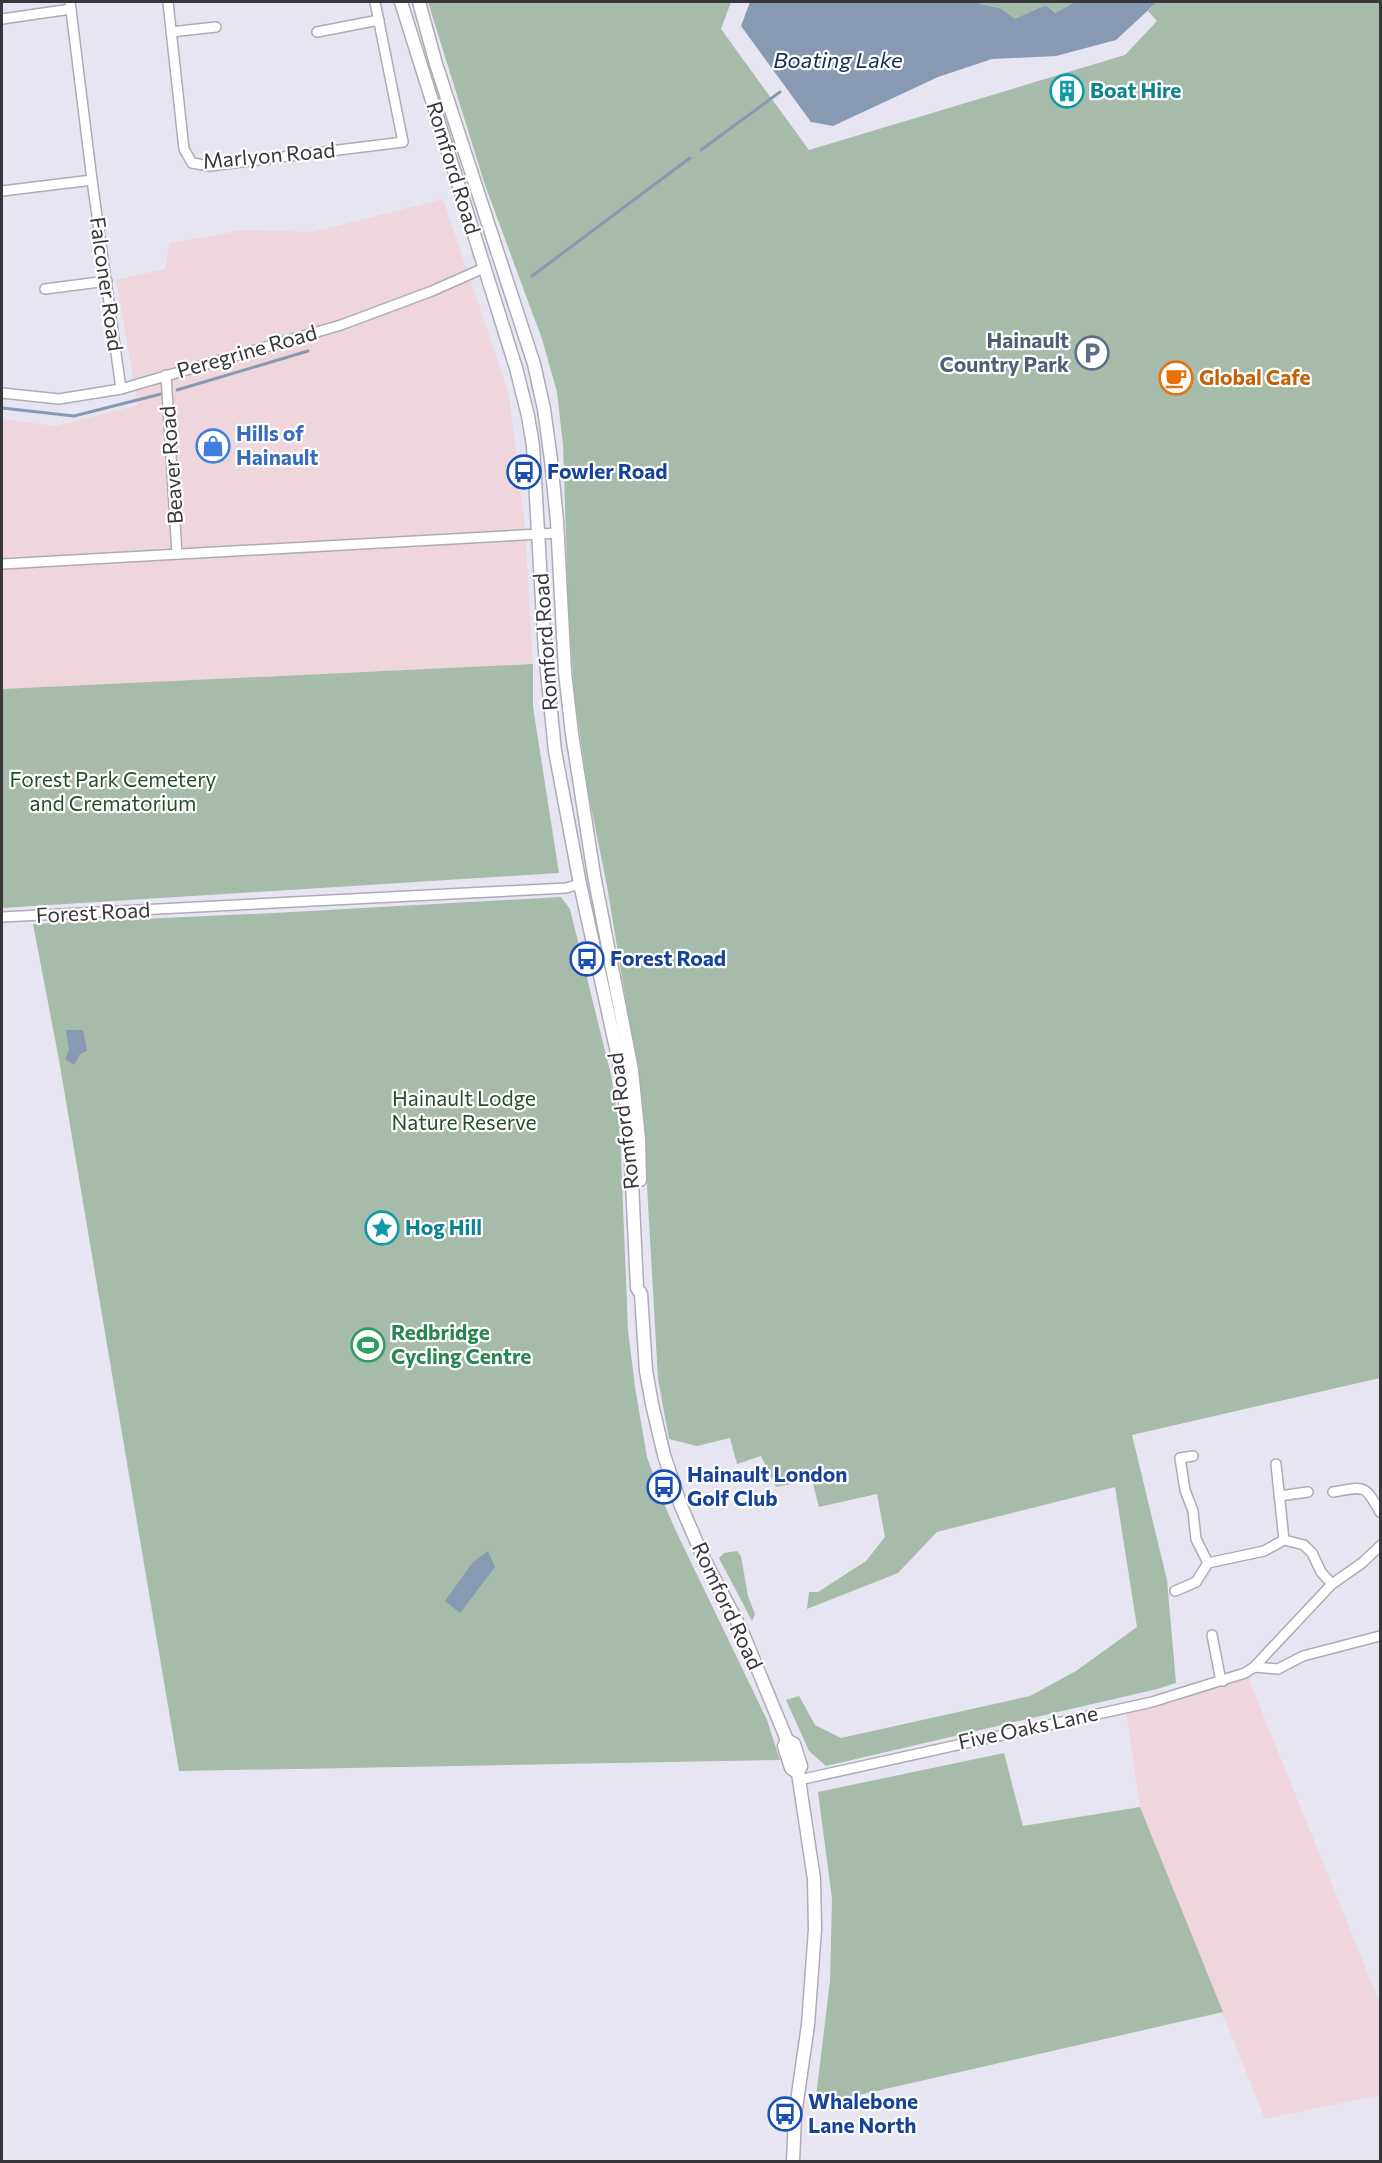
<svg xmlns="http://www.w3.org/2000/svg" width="1382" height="2163" viewBox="0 0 1382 2163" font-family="Commissioner,sans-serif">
	<rect width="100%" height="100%" fill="#e7e5f1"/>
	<g fill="#efd6dd">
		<path d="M443,199L509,394L525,528L533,664L2,689V419L55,426L138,405L116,280L165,269L170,243L243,230L313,232Z"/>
		<path d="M1248,1677L1380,2004V2095L1265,2119L1140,1807L1126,1711Z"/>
	</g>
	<g fill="#a7bbaa">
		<path d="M428,2H731L721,29L809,150L1125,55L1157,21L1148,11L1157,2H1380V1378L1132,1435L1167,1580L1176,1683L1157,1689L826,1766L809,1751L786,1700L799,1696L815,1725L841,1738L1030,1696L1076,1671L1137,1627L1115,1487L937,1532L898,1573L807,1609L809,1592H818L866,1561L885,1537L877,1494L819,1507L812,1480L776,1487L761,1456L737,1464L730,1438L697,1446L669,1439L658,1379L642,1098L607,886L588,792L574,691L568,597L563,445L557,392L542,339L485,185Z"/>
		<path d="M978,2H1075L1055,13L1046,5L1015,20L1000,8L980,4Z"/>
		<path d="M533,664V707L559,873L2,908V689Z"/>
		<path d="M561,897L570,909L611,1075L620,1130L628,1330L635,1387L647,1457L660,1494L675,1529L767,1720L780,1760L179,1771L59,1060L33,924L274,913Z"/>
		<path d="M737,1551L741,1556L748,1596L755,1614L752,1621L719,1558L724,1553Z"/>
		<path d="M1004,1753L1023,1826L1140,1807L1223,2012L815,2105L830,1981L832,1899L818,1792Z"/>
	</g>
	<g fill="#8899b3">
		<path d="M750,2H978L980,4L1000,8L1015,19L1046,5L1055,13L1075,2H1157L1116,40L1056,56L992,59L938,77L833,126L811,122L741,26Z"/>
		<path d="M66,1030H83L87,1051L80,1054L74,1065L65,1059L69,1050Z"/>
		<path d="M488,1551L495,1567L460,1613L445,1601L473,1562Z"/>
	</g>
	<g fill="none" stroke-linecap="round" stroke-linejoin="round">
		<g stroke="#8899b3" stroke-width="3">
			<path d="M701,150L780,92"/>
			<path d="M532,276L690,158"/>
			<path d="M177,390L308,351"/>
			<path d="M2,408L74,416L161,394"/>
		</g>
		<g stroke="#adabb6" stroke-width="12">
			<g id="minor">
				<path d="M168,2L184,149L192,163L210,166L403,142L375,2"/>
				<path d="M2,19L71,9"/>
				<path d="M171,32L216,27"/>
				<path d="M317,32L379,20"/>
				<path d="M92,180L121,389"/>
				<path d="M2,191L92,180L70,2"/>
				<path d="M45,289L107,281"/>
				<path d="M166,375L177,554"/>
				<path d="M2,393L59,399L121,389L341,325L432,291L484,268"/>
				<path d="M2,564L558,533"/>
				<path d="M2,917L566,888L580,884"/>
				<path d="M1193,1456L1180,1458L1185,1490L1193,1511L1196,1539L1208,1563"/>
				<path d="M1276,1464L1284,1540"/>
				<path d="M1333,1492C1364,1487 1364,1483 1380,1512"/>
				<path d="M1279,1496L1308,1492"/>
				<path d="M1175,1591L1196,1582L1208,1563L1264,1551L1284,1540L1304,1545L1312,1553L1321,1572L1332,1584"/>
				<path d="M1212,1635L1220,1676L1223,1681"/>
				<path d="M1254,1667L1278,1669L1303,1656L1380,1636"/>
				<path d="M799,1780L1152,1702L1245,1673L1254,1667L1332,1584L1362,1563L1380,1546"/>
			</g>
		</g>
		<g stroke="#adabb6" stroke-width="15">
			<g id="major">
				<path d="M401,2L516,368L528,416L533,446L545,652L555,751L580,884L621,1071L630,1140L637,1288L641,1294L646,1371L652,1404L664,1455L681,1506L704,1559L741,1629L787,1740L794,1744L801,1766L798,1773L814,1879L815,1929L808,2025L795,2115L793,2162"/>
				<path d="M419,2L436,64L534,364L544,409L551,460L557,521L565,672L572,734L594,875L632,1070L639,1139L640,1180"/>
				<path d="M787,1740L784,1746L791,1768L798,1773"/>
			</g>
		</g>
		<use href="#minor" stroke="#fff" stroke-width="9"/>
		<use href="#major" stroke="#fff" stroke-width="12"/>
	</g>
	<defs>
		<g id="building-ring" transform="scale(1.725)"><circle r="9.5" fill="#fff" stroke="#0f9aa8" stroke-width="1.5"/><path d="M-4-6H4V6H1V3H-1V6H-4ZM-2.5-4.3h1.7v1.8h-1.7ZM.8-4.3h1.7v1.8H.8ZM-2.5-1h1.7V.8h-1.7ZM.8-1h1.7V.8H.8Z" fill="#0f9aa8"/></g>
		<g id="parking-ring" transform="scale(1.725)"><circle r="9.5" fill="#fff" stroke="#5c6f8a" stroke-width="1.5"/><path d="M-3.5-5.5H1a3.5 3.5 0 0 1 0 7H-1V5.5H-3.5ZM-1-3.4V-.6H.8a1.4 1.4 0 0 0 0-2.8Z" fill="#5c6f8a"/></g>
		<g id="cafe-ring" transform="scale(1.725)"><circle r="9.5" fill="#fff" stroke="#e8710a" stroke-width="1.5"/><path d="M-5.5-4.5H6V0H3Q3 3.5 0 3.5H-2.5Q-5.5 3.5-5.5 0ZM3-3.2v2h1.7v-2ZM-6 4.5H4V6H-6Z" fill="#e8710a"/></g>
		<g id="shop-ring" transform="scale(1.725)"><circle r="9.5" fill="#fff" stroke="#3f7fe0" stroke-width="1.5"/><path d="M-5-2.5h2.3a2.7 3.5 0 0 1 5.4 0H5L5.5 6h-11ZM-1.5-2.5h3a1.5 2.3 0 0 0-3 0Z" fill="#3f7fe0"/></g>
		<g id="bus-ring" transform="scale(1.725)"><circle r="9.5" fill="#fff" stroke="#1a4fb4" stroke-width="1.5"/><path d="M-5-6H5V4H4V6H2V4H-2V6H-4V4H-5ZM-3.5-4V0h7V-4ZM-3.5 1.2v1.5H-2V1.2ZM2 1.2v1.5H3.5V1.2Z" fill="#1a4fb4"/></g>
		<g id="sight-ring" transform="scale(1.725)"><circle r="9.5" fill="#fff" stroke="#0f9aa8" stroke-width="1.5"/><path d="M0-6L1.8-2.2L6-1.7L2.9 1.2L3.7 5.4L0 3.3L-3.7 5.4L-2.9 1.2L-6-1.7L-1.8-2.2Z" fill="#0f9aa8"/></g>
		<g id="stadium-ring" transform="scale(1.725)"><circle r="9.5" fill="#fff" stroke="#2e9e5b" stroke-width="1.5"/><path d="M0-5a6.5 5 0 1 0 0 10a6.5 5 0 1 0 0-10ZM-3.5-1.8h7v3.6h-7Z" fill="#2e9e5b"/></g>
	</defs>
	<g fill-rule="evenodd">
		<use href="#building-ring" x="1067" y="91"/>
		<use href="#parking-ring" x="1092" y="353"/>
		<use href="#cafe-ring" x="1176" y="378"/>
		<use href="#shop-ring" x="213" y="446"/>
		<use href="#bus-ring" x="524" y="472"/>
		<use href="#bus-ring" x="587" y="959"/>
		<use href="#sight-ring" x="382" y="1228"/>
		<use href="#stadium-ring" x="368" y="1345"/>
		<use href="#bus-ring" x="664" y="1487"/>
		<use href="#bus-ring" x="785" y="2114"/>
	</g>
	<g text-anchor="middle" stroke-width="4.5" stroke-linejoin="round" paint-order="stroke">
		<g font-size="21" font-weight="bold" fill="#0d838f" stroke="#fff" text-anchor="start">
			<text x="1090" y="98">Boat Hire</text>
			<text x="405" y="1235">Hog Hill</text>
		</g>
		<g font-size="21" fill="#37363b" stroke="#fff">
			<text transform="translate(269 156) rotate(-5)" y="7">Marlyon Road</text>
			<text transform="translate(453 168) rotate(73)" y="7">Romford Road</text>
			<text transform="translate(106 284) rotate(82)" y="7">Falconer Road</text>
			<text transform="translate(247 352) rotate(-16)" y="7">Peregrine Road</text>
			<text transform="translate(172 465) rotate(-94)" y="7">Beaver Road</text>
			<text transform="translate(546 642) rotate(-94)" y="7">Romford Road</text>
			<text transform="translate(93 913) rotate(-3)" y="7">Forest Road</text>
			<text transform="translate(624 1121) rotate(-97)" y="7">Romford Road</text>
			<text transform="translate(727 1606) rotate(65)" y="7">Romford Road</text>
			<text transform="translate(1028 1728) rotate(-12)" y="7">Five Oaks Lane</text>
		</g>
		<g font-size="21" font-weight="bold" fill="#4e5e75" stroke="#fff" text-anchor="end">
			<text x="1069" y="348">Hainault<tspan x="1069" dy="24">Country Park</tspan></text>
		</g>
		<g font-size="21" font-weight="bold" fill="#c56008" stroke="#fff" text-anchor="start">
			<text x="1199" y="385">Global Cafe</text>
		</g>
		<g font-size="21" font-weight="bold" fill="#366cbe" stroke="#fff" text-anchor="start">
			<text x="236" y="441">Hills of<tspan x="236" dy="24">Hainault</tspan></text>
		</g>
		<g font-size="21" font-weight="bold" fill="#164399" stroke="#fff" text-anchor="start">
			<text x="547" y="479">Fowler Road</text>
			<text x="610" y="966">Forest Road</text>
			<text x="687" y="1482">Hainault London<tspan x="687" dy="24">Golf Club</tspan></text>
			<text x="808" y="2109">Whalebone<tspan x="808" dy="24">Lane North</tspan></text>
		</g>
		<g font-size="21" fill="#214e2d" stroke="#fff">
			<text x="113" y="787">Forest Park Cemetery<tspan x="113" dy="24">and Crematorium</tspan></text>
			<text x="464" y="1106">Hainault Lodge<tspan x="464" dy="24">Nature Reserve</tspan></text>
		</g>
		<g font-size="21" font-weight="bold" fill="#27864d" stroke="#fff" text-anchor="start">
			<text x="391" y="1340">Redbridge<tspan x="391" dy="24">Cycling Centre</tspan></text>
		</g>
		<g font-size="22" font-style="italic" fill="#172e54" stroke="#fff">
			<text x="838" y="68">Boating Lake</text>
		</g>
	</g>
	<rect width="1382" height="2163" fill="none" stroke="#37363b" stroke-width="6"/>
</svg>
